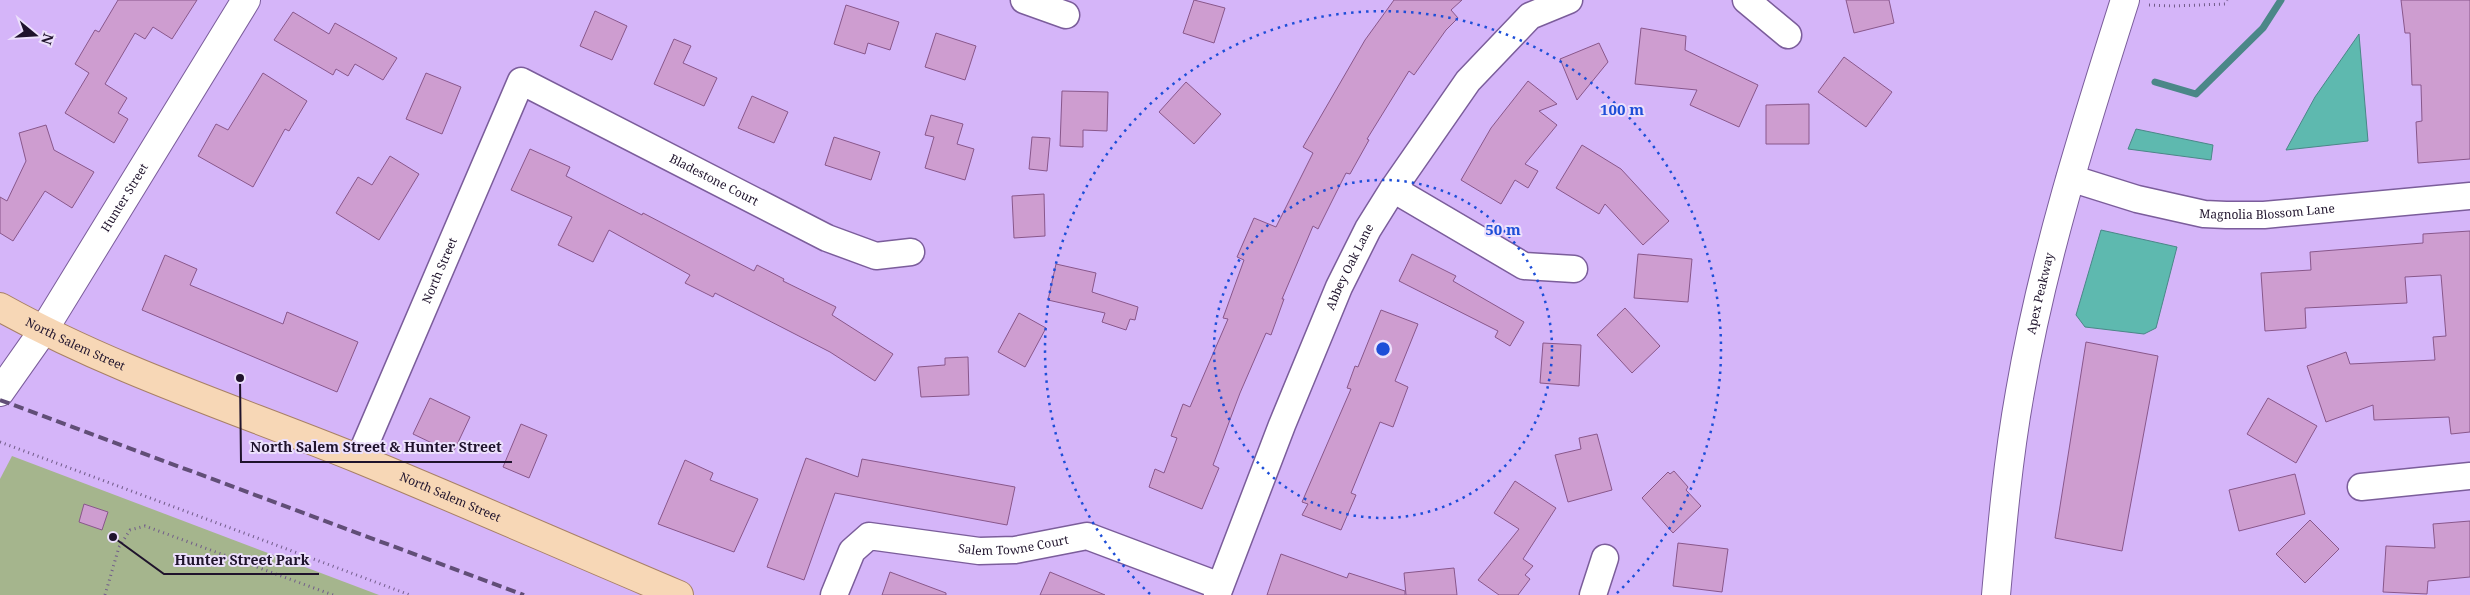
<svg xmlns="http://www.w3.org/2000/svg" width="2470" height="595" viewBox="0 0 2470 595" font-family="'Noto Serif',serif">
	<rect width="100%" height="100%" fill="#d5b5f9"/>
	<path fill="#a5b58d" d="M12,456L379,595H0V479Z"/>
	<g fill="#5eb9af" stroke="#4b8788">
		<path d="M2359,34L2368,141L2286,150L2315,97Z"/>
		<path d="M2136,129L2213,145L2211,160L2128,149Z"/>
		<path d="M2101,230L2177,247L2156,328L2144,334L2085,327L2076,315Z"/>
	</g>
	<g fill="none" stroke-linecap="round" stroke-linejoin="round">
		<path stroke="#4b8788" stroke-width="7" d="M2155,82L2196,94L2263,28L2281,0"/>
	</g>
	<g fill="#ce9dd0" stroke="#89578b">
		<path d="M118,0H197L172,39L153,27L145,39L135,33L105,84L127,98L118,113L128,119L114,143L65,113L89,73L75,64L95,30L99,32Z"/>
		<path d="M1194,0L1225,8L1214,43L1183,33Z"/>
		<path d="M1394,0H1462L1451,10L1458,18L1446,30L1414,75L1409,71L1367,139L1369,140L1350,174L1346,173L1318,229L1313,226L1282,299H1284L1271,335L1266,333L1240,393L1213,465L1219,468L1202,509L1149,487L1155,469L1164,473L1177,438L1171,436L1183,404L1190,407L1228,319L1223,318L1244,260L1237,257L1254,218L1276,227L1313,153L1303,147L1365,40Z"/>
		<path d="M1846,0H1889L1894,23L1854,33Z"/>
		<path d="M2401,0H2470V159L2418,163L2416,122L2422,121L2421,85H2412L2410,33H2405Z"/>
		<path d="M846,5L899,22L890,50L868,43L865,54L834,44Z"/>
		<path d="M595,11L627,26L612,60L580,46Z"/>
		<path d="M293,12L329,34L335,23L397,58L383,80L355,64L348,76L336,69L333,75L274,40Z"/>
		<path d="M1641,28L1686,36L1685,50L1758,85L1739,127L1690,105L1697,90L1635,84Z"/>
		<path d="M936,33L976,46L965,80L925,67Z"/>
		<path d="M674,39L691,46L683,63L717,78L704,106L654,84Z"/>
		<path d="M1599,43L1608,62L1577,100L1560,59Z"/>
		<path d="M1844,57L1892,92L1866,127L1818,92Z"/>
		<path d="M263,73L307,101L289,131L285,129L253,187L198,156L216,124L228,130Z"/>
		<path d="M426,73L461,87L442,134L406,119Z"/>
		<path d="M1528,81L1557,104L1539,111L1557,125L1525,164L1538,171L1528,188L1515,180L1501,204L1461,180L1491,128Z"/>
		<path d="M1186,82L1221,114L1194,144L1159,112Z"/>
		<path d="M1062,91L1108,92L1107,131L1083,130V147L1060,146Z"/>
		<path d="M752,96L788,112L774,143L738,128Z"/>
		<path d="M1809,104V144H1766V105Z"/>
		<path d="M931,115L963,124L957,144L974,149L965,180L925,168L934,137L925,135Z"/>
		<path d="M46,125L54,150L94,172L72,208L45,191L13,241L0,233V197L7,201L26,161L19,133Z"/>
		<path d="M834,137L880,152L871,180L825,165Z"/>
		<path d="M1032,137L1050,138L1047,171L1029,169Z"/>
		<path d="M1582,145L1621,169L1669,221L1643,245L1605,204L1599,214L1556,188Z"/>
		<path d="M530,149L570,167L566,176L642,215L643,213L754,271L757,265L784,279L783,281L836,307L832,315L893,354L875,381L830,352L715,293L713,297L685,283L690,275L609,230L593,262L558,245L572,217L511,190Z"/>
		<path d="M390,156L419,174L379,240L336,213L358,177L372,185Z"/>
		<path d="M1044,194L1045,236L1014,238L1012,196Z"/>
		<path d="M2470,231V432L2451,434L2449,417L2374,420L2373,405L2326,422L2307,366L2346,352L2350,364L2435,360L2433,337L2446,336L2441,275L2405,277L2407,303L2305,308L2306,328L2265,331L2261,273L2311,270L2310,252L2423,243V234Z"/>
		<path d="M1412,254L1456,276L1453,281L1524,322L1510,346L1495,337L1498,331L1399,281Z"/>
		<path d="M1638,254L1692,259L1688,302L1634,298Z"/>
		<path d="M165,255L197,269L190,285L283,324L287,312L358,342L337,392L142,310Z"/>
		<path d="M1056,264L1096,273L1092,292L1138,307L1135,320L1130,319L1126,330L1102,322L1105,313L1048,300Z"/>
		<path d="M1625,308L1660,346L1632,373L1597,335Z"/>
		<path d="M1381,310L1418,324L1395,381L1408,387L1393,427L1380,422L1351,493L1356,495L1341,530L1302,515L1308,504L1302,502L1351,389L1347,388L1355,366L1358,367Z"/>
		<path d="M1019,313L1046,328L1025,367L998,352Z"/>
		<path d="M2086,342L2158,356L2122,551L2055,538Z"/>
		<path d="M1543,343L1581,345L1579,386L1540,383Z"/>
		<path d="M968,357L969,395L921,397L918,367L945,365V358Z"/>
		<path d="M430,398L470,417L453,453L413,434Z"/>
		<path d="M2268,398L2317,426L2296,463L2247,434Z"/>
		<path d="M521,424L547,435L529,478L503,467Z"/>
		<path d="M1597,434L1612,490L1568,502L1555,455L1581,449L1579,438Z"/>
		<path d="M806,458L858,477L862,459L1015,487L1007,525L835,493L804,580L767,567Z"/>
		<path d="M685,460L713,473L710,480L758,499L734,552L658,524Z"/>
		<path d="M1674,471L1688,487L1686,490L1701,506L1673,533L1642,498L1668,472L1670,474Z"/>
		<path d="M2295,474L2305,514L2239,531L2229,490Z"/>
		<path d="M1515,481L1556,508L1523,559L1533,566L1525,575L1530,579L1518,595H1499L1478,580L1519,529L1494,513Z"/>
		<path d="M84,504L108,512L102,530L79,522Z"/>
		<path d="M2310,520L2339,549L2305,583L2276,554Z"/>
		<path d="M2470,521V577L2428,581L2427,594L2383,592L2386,546L2435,548L2433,524Z"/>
		<path d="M1678,543L1728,549L1722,592L1673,586Z"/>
		<path d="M1281,554L1347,578L1349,573L1405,591V595H1267Z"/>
		<path d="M1454,568L1457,595H1406L1404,573Z"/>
		<path d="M890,572L946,593V595H882Z"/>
		<path d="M1050,572L1105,595H1040Z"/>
	</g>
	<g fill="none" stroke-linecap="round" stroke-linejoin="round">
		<g stroke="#7b5d9b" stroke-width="29">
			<g id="minor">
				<path d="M1024,0L1066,15"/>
				<path d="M1746,0L1788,35"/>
				<path id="s1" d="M2070,178L2137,199L2204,214L2226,215H2264L2470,196"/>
				<path d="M1393,189L1524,266L1574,269"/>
				<path id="s2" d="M359,459L521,81L827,238L876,256L911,252"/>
				<path d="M2361,487L2470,476"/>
				<path id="s3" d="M834,595L852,551L869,536L979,551L1015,550L1087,536L1220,586"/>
				<path id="s4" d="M1217,595L1282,425L1339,287L1368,229L1393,189L1468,81L1530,16L1569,0"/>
				<path d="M1593,595L1605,558"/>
			</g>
		</g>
		<g stroke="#7b5d9b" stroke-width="30">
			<g id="tertiary">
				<path id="s5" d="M0,392L43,331L246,0"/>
			</g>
		</g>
		<g stroke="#7b5d9b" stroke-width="30">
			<g id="secondary">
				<path id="s6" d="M1996,595C2002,527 2008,459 2020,392C2043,258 2084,129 2125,0"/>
			</g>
		</g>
		<g stroke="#a88166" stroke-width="30">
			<g id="primary">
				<path id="s7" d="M0,307C113,370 238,410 359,459C466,503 572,550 679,595"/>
			</g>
		</g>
		<g stroke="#715c89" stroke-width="3" stroke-dasharray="1 4" stroke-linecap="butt">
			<path d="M2149,5L2173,6L2225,4L2227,0"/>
			<path d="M0,442L410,595"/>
			<path d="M105,595L119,547L130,530L145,526L333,595"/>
		</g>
		<use href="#minor" stroke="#fff" stroke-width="26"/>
		<use href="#tertiary" stroke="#fff" stroke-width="28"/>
		<use href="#secondary" stroke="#fff" stroke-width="28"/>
		<use href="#primary" stroke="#f7d7b6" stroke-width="28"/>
		<path stroke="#614e77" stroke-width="4" stroke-dasharray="10 5" stroke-linecap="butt" d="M0,400L524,595"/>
	</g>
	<g fill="none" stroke="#1d4ed8" stroke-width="2.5" stroke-dasharray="2.5 5">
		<circle cx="1383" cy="349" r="169"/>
		<path d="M1150 594A338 338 0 1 1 1616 594"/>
	</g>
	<g text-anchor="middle" stroke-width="4" stroke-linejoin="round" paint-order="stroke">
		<g font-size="12" fill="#1f132c" stroke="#ece0fc">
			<text dy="4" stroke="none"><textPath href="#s2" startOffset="628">Bladestone Court</textPath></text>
			<text dy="4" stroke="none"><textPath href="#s5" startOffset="231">Hunter Street</textPath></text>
			<text dy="4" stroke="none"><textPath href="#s1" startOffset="202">Magnolia Blossom Lane</textPath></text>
			<text dy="4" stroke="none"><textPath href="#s4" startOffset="354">Abbey Oak Lane</textPath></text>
			<text dy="4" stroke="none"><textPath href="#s2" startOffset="205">North Street</textPath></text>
			<text dy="4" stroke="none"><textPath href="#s6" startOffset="305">Apex Peakway</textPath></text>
			<text dy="4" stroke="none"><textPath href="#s7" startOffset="84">North Salem Street</textPath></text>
			<text dy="4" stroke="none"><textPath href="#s7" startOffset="489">North Salem Street</textPath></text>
			<text dy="4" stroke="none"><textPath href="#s3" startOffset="216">Salem Towne Court</textPath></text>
		</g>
	</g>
	<circle cx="1383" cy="349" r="8" fill="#1d4ed8" stroke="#ece0fc" stroke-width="2.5"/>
	<g font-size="15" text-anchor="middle" font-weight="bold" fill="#1d4ed8" stroke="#ece0fc" stroke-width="4" stroke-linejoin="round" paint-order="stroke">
		<text x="1622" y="115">100 m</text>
		<text x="1503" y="235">50 m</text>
	</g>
	<path fill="none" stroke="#1f132c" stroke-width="2" d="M240 378L241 462H512M113 537L164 574H319"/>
	<g fill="#1f132c" stroke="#ece0fc" stroke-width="2">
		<circle cx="240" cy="378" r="5"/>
		<circle cx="113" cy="537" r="5"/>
	</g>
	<g font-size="14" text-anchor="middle" font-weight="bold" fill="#1f132c" stroke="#ece0fc" stroke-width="4" stroke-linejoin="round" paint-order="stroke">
		<text x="376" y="452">North Salem Street &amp; Hunter Street</text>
		<text x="242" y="565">Hunter Street Park</text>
	</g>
	<g transform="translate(35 35) rotate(108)" stroke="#ece0fc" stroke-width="4" paint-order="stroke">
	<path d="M0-4L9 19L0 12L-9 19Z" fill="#1f132c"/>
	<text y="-8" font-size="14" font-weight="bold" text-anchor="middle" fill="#1f132c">N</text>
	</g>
</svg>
